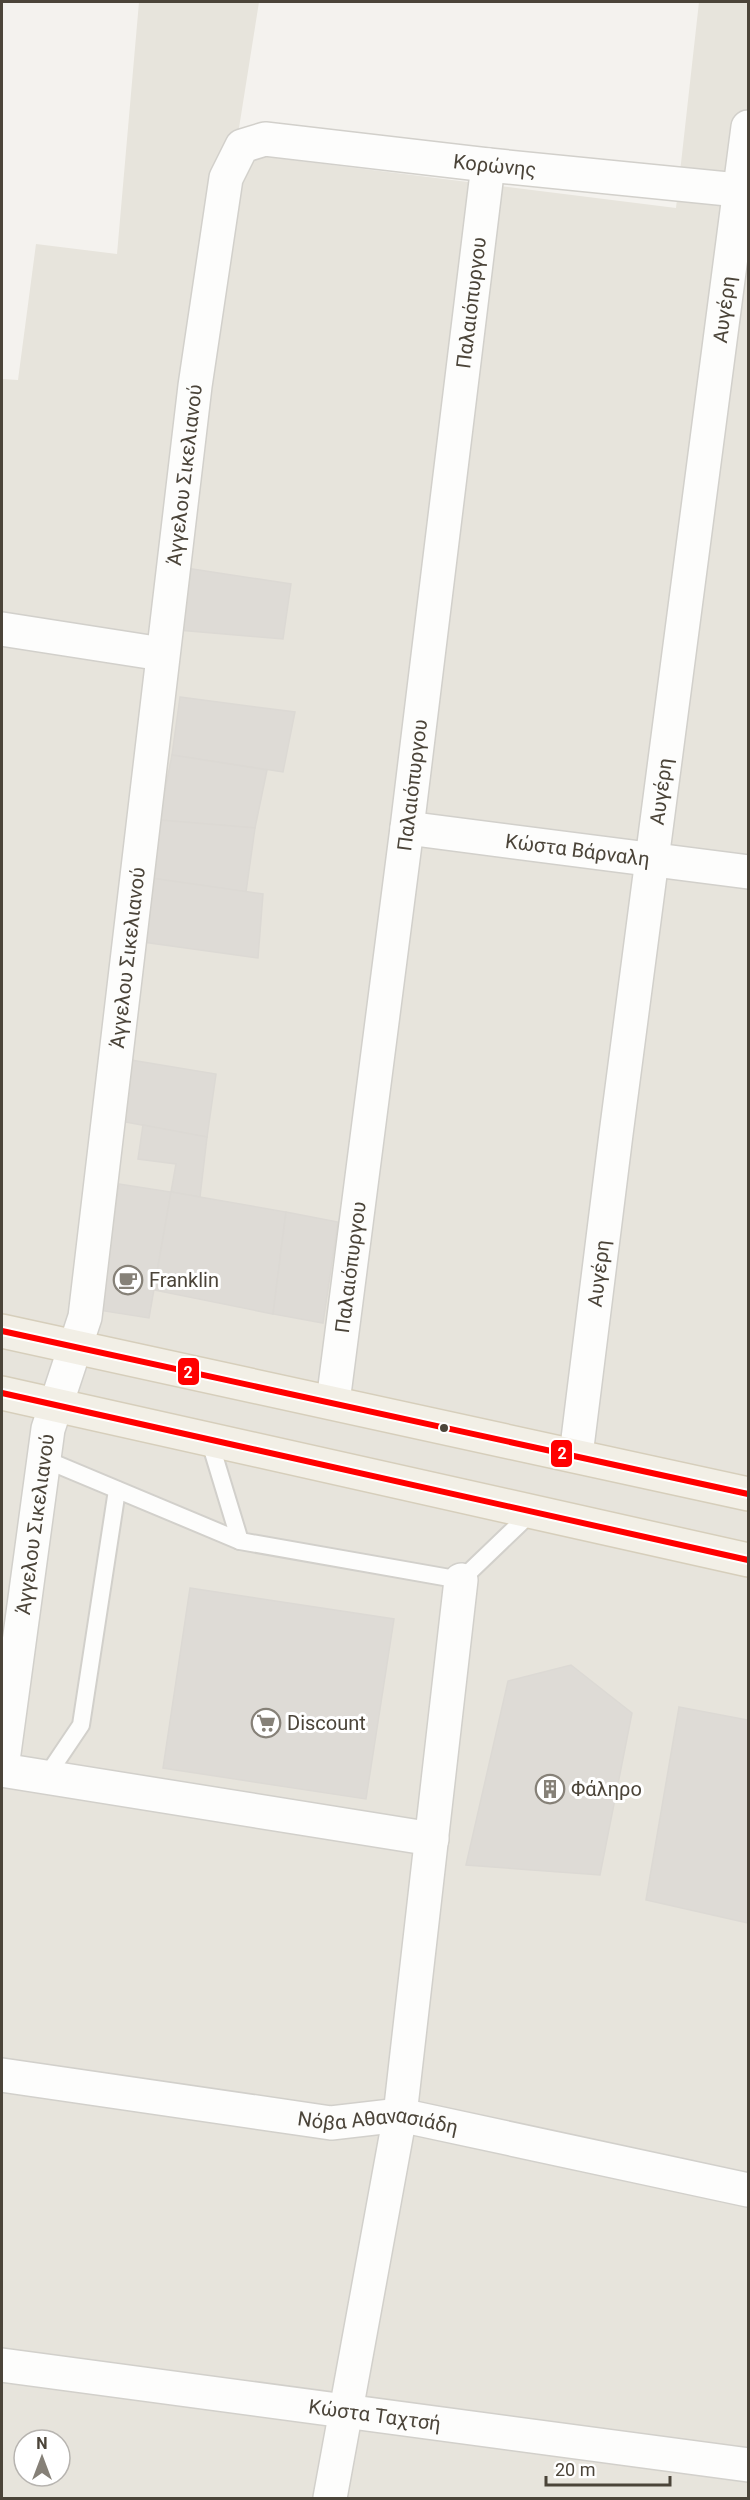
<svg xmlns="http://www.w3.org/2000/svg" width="750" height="2500" viewBox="0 0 750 2500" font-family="Roboto,sans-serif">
	<rect width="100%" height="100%" fill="#f4f2ee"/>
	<path fill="#e7e4dc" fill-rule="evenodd" d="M139,2H259L235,153L676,208L699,2H748V2498H2V379L18,380L36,244L117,254ZM24,2440H60V2476H24Z"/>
	<g fill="#dedbd6" stroke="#dcd9d4" stroke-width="1.5">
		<path d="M186,568L291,584L283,639L178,630Z"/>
		<path d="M180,697L295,712L283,772L172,755Z"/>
		<path d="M172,755L267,770L255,828L159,820Z"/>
		<path d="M159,820L255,828L246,892L151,878Z"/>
		<path d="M151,878L263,894L258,958L143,942Z"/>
		<path d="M131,1060L216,1074L207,1137L125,1122Z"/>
		<path d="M143,1125L207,1137L200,1197L171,1192L176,1164L138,1159Z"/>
		<path d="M119,1184L171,1192L149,1318L98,1310Z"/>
		<path d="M171,1192L286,1212L273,1314L154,1290Z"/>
		<path d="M286,1212L338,1222L323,1323L273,1314Z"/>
		<path d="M190,1588L394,1619L366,1799L163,1768Z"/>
		<path d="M571,1665L632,1713L600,1875L466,1865L508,1681Z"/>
		<path d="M679,1707L748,1720V1923L646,1900Z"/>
	</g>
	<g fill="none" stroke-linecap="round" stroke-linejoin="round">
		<g stroke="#d2d0cb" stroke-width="20">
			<g id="lane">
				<path d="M209,1439L240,1541L461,1580L533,1511"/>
				<path d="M44,1459L240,1541"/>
				<path d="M46,1777L81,1725L117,1490"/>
			</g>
		</g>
		<g stroke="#d2d0cb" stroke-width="36">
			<g id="street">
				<path d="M2,629L162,654"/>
				<path id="s1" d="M407,828L748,872"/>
				<path id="s2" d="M333,1402L407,828L488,165"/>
				<path id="s3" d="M576,1455L616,1134L748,127"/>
				<path id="s4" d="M2,1768L48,1429L85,1317L195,386L226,178L242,146L265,139L488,165L748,191"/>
				<path d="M2,1770L432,1839"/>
				<path id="s5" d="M2,2075L331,2123L400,2115L748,2190"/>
				<path id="s6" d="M2,2365L748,2465"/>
				<path d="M330,2498L400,2115L461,1580"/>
			</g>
		</g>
		<g stroke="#d6cebb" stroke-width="36">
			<g id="primary">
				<path d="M2,1331L748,1494"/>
				<path d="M2,1393L748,1560"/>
			</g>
		</g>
		<use href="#lane" stroke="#fdfdfc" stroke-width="16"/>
		<use href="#street" stroke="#fdfdfc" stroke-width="33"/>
		<use href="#primary" stroke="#f2efe6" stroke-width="33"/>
		<g stroke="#fff" stroke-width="10">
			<g id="bus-1">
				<path d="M2,1331L748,1494"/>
				<path d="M2,1393L748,1560"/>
			</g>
		</g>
		<use href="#bus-1" stroke="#f00" stroke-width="6"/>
	</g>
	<defs>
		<g id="cafe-ring" transform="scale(1.5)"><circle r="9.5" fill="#fff" stroke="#868178" stroke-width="1.5"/><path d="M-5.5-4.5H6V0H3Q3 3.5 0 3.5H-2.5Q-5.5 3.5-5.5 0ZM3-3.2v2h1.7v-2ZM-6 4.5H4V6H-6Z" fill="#868178"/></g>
		<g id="supermarket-ring" transform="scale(1.5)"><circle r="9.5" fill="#fff" stroke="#868178" stroke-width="1.5"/><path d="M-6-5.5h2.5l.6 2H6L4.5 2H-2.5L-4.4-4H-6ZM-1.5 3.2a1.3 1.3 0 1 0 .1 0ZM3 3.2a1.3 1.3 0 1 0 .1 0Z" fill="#868178"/></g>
		<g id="building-ring" transform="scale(1.5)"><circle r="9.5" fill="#fff" stroke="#868178" stroke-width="1.5"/><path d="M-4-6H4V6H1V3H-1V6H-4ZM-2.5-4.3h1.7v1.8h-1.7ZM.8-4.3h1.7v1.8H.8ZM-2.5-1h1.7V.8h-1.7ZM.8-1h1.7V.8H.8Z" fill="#868178"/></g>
	</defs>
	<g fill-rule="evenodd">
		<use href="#cafe-ring" x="128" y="1280"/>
		<use href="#supermarket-ring" x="266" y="1723"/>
		<use href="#building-ring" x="550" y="1789"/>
	</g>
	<circle fill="#4b4439" stroke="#fff" stroke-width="2" cx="444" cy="1428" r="5"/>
	<g text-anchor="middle" stroke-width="6" stroke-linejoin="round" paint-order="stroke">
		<g font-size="20" fill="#4b4439" stroke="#fff">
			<text dy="7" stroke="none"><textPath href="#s4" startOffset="1899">Κορώνης</textPath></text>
			<text dy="7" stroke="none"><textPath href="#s2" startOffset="1108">Παλαιόπυργου</textPath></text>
			<text dy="7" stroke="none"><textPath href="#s3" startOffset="1155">Αυγέρη</textPath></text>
			<text dy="7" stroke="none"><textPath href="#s4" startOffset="1308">Άγγελου Σικελιανού</textPath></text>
			<text dy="7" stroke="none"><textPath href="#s2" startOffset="622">Παλαιόπυργου</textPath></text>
			<text dy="7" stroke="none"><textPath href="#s3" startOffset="669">Αυγέρη</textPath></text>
			<text dy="7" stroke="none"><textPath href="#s1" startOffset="172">Κώστα Βάρναλη</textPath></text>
			<text dy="7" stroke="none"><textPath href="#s4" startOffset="822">Άγγελου Σικελιανού</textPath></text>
			<text dy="7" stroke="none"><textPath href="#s2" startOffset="136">Παλαιόπυργου</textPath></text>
			<text dy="7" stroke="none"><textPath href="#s3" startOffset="183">Αυγέρη</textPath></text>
			<text dy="7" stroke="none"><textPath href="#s4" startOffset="246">Άγγελου Σικελιανού</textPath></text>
			<text dy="7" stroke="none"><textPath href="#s5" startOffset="380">Νόβα Αθανασιάδη</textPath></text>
			<text dy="7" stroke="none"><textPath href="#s6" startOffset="376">Κώστα Ταχτσή</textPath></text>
		</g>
		<g font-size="20" fill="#4b4439" stroke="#fff" text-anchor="start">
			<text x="149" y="1287">Franklin</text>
			<text x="287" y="1730">Discount</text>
			<text x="571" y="1796">Φάληρο</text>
		</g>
	</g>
	<g stroke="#fff" stroke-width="2">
		<rect x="177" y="1357" width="23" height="29" rx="6" fill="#f00"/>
		<rect x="550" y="1439" width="23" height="29" rx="6" fill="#f00"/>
	</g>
	<g font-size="16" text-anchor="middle" font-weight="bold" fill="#fff">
		<text x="188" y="1378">2</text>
		<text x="562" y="1459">2</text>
	</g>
	<rect width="750" height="2500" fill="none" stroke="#4b4439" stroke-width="6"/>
	<g transform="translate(42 2458)"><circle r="28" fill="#ffffff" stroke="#b7b4b0" stroke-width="1.5"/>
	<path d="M0-4.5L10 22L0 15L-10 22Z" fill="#868178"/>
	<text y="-9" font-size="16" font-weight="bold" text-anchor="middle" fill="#4b4439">N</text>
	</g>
	<path d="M546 2476v9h124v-9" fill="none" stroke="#4b4439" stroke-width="3"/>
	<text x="555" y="2476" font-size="18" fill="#4b4439" stroke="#ffffff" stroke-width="4.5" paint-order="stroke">20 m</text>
</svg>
